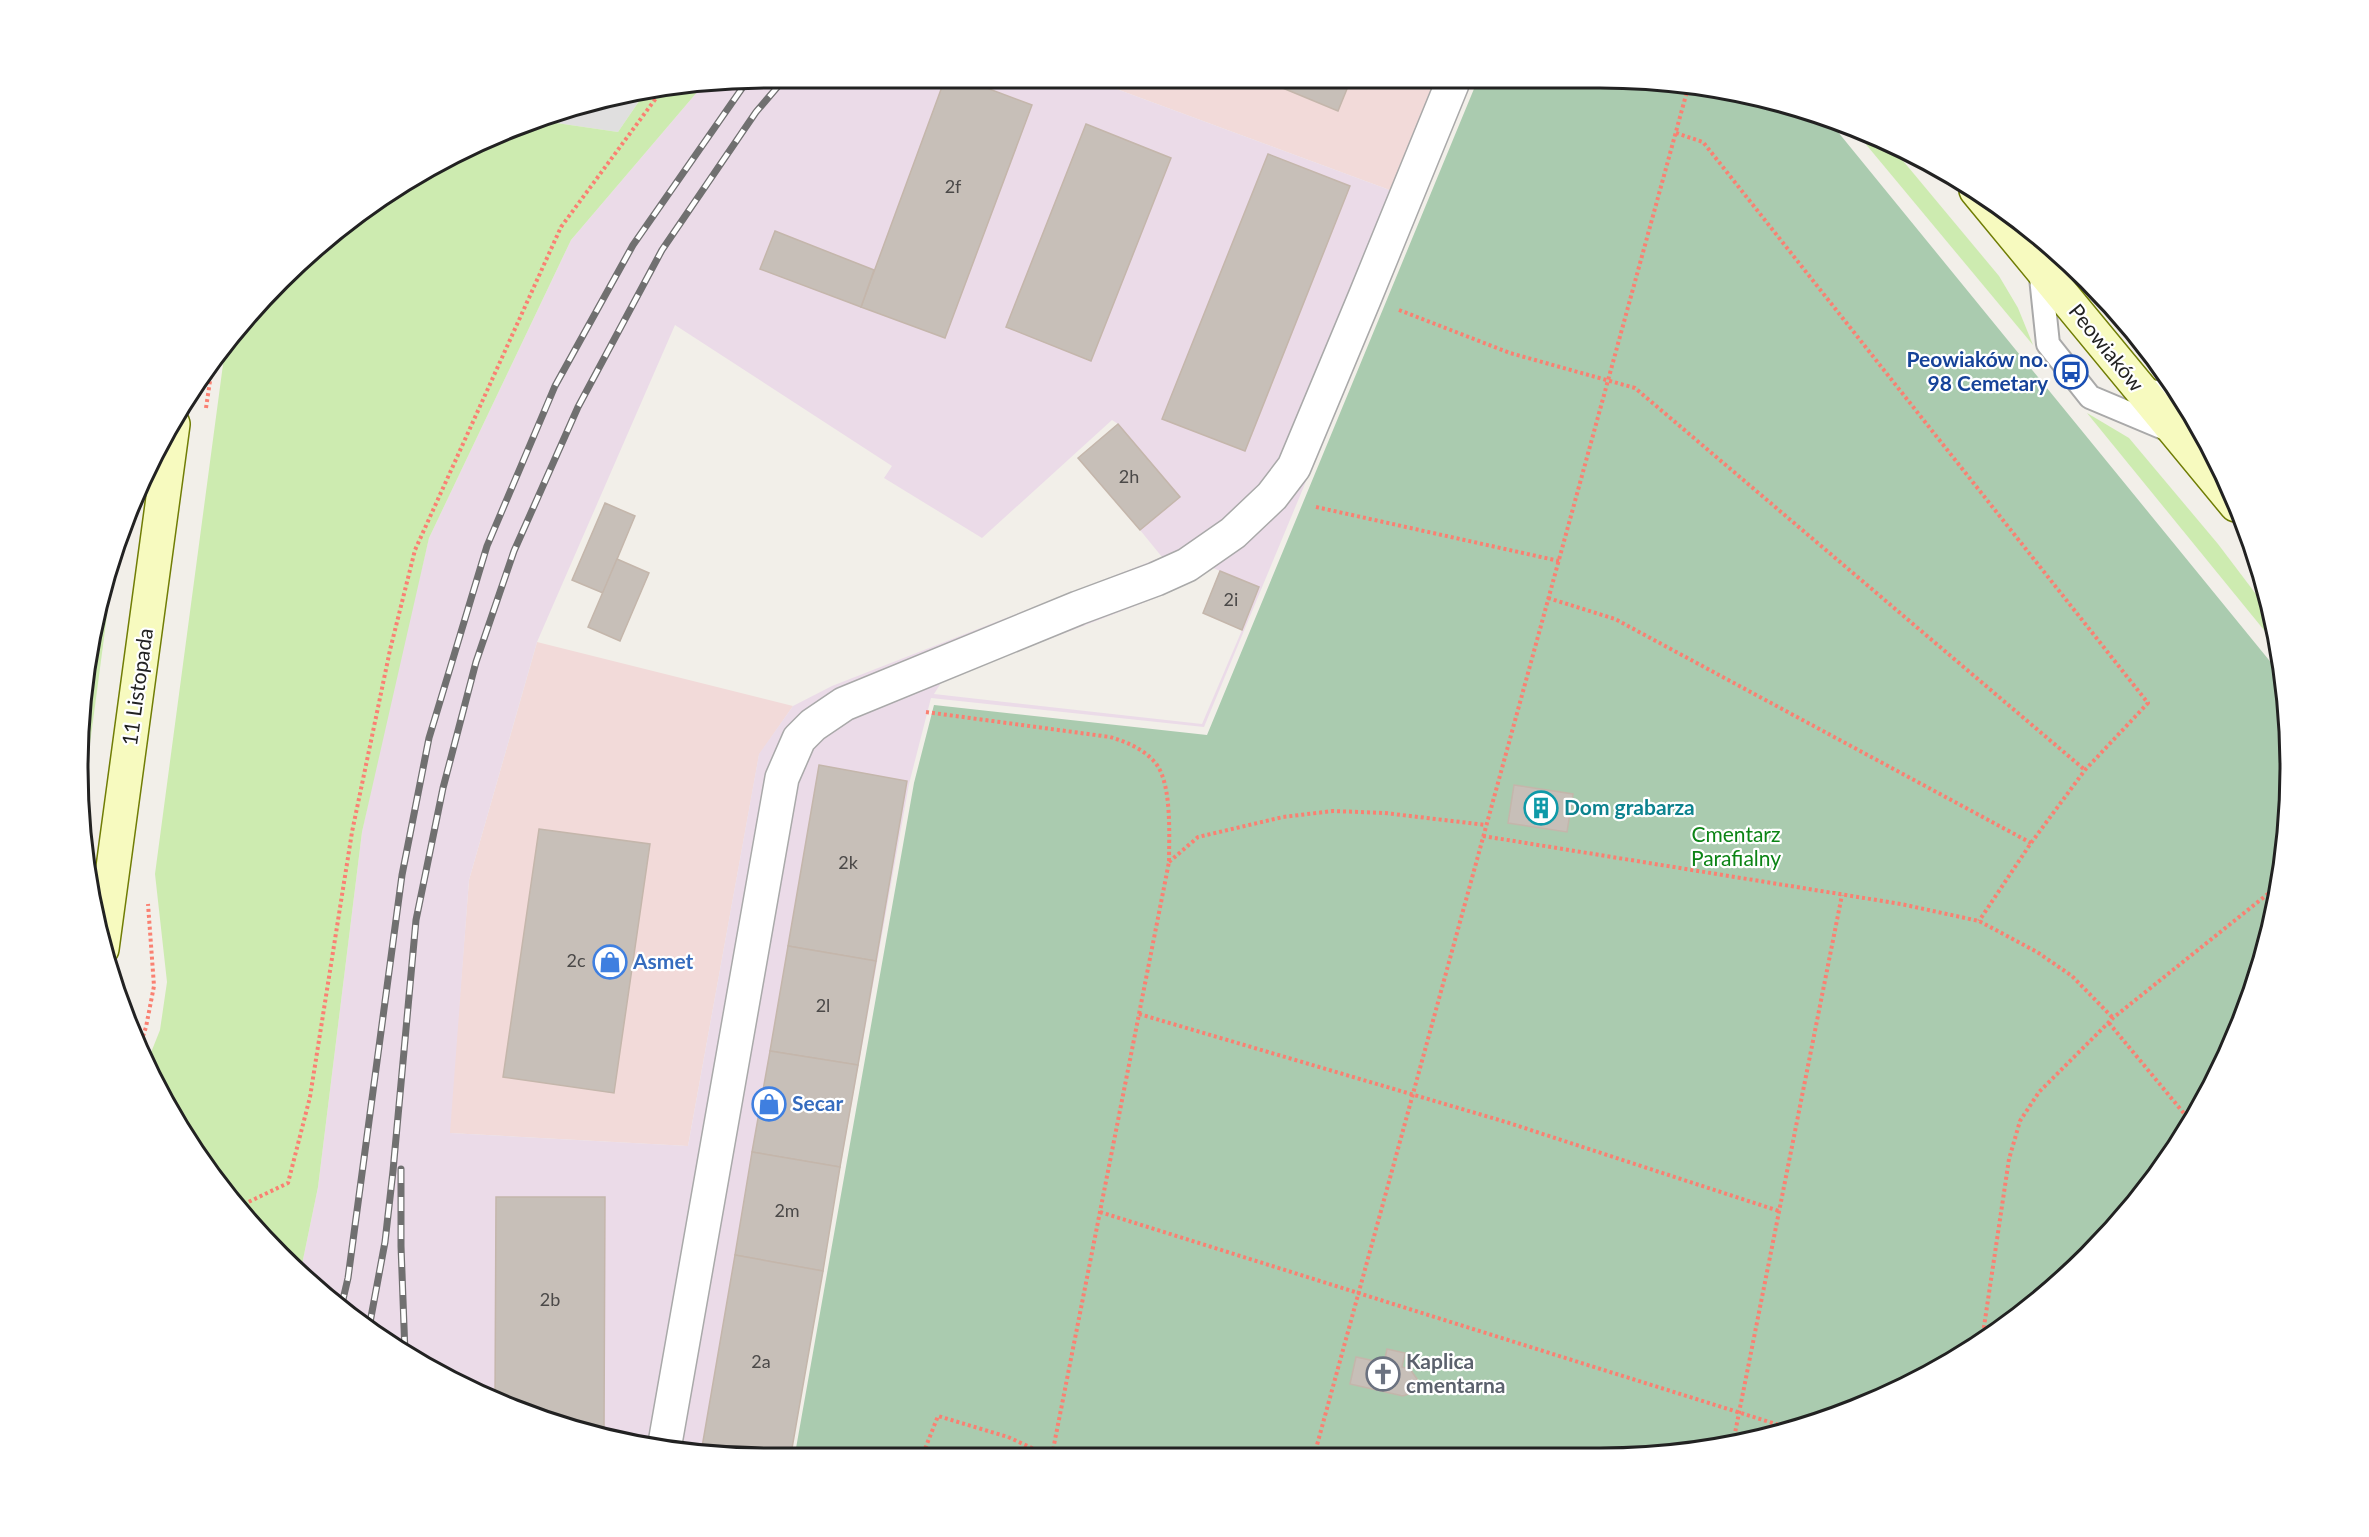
<svg xmlns="http://www.w3.org/2000/svg" width="2369" height="1537" viewBox="0 0 2369 1537" font-family="Lato,sans-serif">
	<rect width="100%" height="100%" fill="#f2efe9"/>
	<path fill="#e0dfdf" d="M646,91L618,132L536,120L547,115Z"/>
	<g fill="#f2dad9">
		<path d="M1103,84H1471L1422,202Z"/>
		<path d="M537,642L793,706L759,755L688,1146L449,1133L469,880Z"/>
	</g>
	<path fill="#ebdbe8" fill-rule="evenodd" d="M704,84H1103L1422,202L1204,727L931,698L909,784L789,1454L679,1453L504,1406L423,1366L313,1288L300,1274L318,1187L362,832L390,700L429,538L571,240ZM675,325L892,466L884,478L982,538L1112,420L1118,424L1179,497L1140,530L1162,557L832,686L793,706L759,754L688,1146L450,1133L469,880L537,642ZM1213,568L1220,571L1203,613L1242,630L1202,724L934,694L943,680L1161,596L1186,584Z"/>
	<g fill="#cdebb0">
		<path d="M678,84H704L571,240L429,538L362,832L318,1187L300,1274L249,1224L171,1114L148,1060L160,1030L167,982L155,874L226,342L280,280L385,195L536,120L618,132L646,91Z"/>
		<path d="M1857,128L1889,144L1999,276L2018,308L2033,345L1859,136Z"/>
		<path d="M2087,413L2129,438L2218,544L2271,614L2277,646Z"/>
		<path d="M117,540L80,819L79,724Z"/>
	</g>
	<path fill="#aacbaf" d="M1476,84H1691L1829,121L2282,676L2289,723L2285,858L2254,990L2199,1113L2120,1224L2021,1316L1906,1388L1779,1436L1645,1458L795,1454L914,783L934,705L1207,735Z"/>
	<g fill="#c7bfb8" stroke="#c4b6ab" stroke-width="1.5">
		<path d="M943,84H976L1032,105L945,338L861,307Z"/>
		<path d="M1273,84H1349L1338,111Z"/>
		<path d="M1086,124L1171,158L1091,361L1006,327Z"/>
		<path d="M1268,154L1350,186L1245,451L1162,419Z"/>
		<path d="M775,231L874,270L861,307L760,269Z"/>
		<path d="M1118,424L1180,497L1140,530L1078,458Z"/>
		<path d="M605,503L635,516L603,593L572,580Z"/>
		<path d="M617,559L649,573L620,641L588,627Z"/>
		<path d="M1220,571L1259,587L1242,630L1203,613Z"/>
		<path d="M819,765L907,781L876,961L788,946Z"/>
		<path d="M1514,785L1573,794L1567,832L1508,823Z"/>
		<path d="M539,829L650,844L614,1093L503,1077Z"/>
		<path d="M788,946L876,961L858,1065L770,1051Z"/>
		<path d="M770,1051L858,1065L840,1167L752,1152Z"/>
		<path d="M752,1152L840,1167L823,1271L735,1255Z"/>
		<path d="M496,1197H605L604,1433L504,1406L495,1402Z"/>
		<path d="M735,1255L823,1271L791,1454L701,1453Z"/>
		<path d="M1387,1349L1405,1353L1402,1367L1410,1369L1417,1379L1414,1392L1403,1396L1350,1384L1356,1357L1384,1363Z"/>
	</g>
	<g fill="none" stroke-linecap="round" stroke-linejoin="round">
		<g stroke="#a9a9a9" stroke-width="26">
			<g id="lane">
				<path d="M2040,268L2048,344L2090,397L2171,431"/>
				<path d="M2139,387L2181,400"/>
			</g>
		</g>
		<g stroke="#a9a9a9" stroke-width="36">
			<path id="street" d="M664,1449L782,778L799,739L813,725L844,704L1078,608L1156,579L1187,565L1233,533L1272,496L1294,467L1365,297L1452,84"/>
		</g>
		<g stroke="#707d05" stroke-width="36">
			<g id="secondary">
				<path d="M1976,190L2236,505"/>
				<path d="M102,949L173,424"/>
			</g>
		</g>
		<g stroke="#fa8072" stroke-width="4" stroke-dasharray="3 3" stroke-linecap="butt">
			<path d="M1676,133L1703,142L2148,703L2085,770L2031,843L1979,921"/>
			<path d="M1399,310L1510,353L1635,388L2085,770"/>
			<path d="M206,408L213,361"/>
			<path d="M1316,507L1559,561"/>
			<path d="M1548,598L1615,619L2031,843"/>
			<path d="M926,712L1110,737C1127,742 1146,750 1157,765C1172,787 1169,836 1169,862L1052,1455"/>
			<path d="M1483,836L1901,904L1979,921L2037,952L2072,976L2113,1018"/>
			<path d="M1169,862L1198,837L1283,817L1333,811L1385,813L1486,825"/>
			<path d="M1139,1014L1506,1122L1779,1211"/>
			<path d="M2109,1023L2192,1123"/>
			<path d="M141,1042L146,1027L154,986L148,904"/>
			<path d="M238,1207L288,1183L310,1097L352,832L390,650L415,550L561,227L662,90"/>
			<path d="M1100,1212L1795,1430"/>
			<path d="M1982,1340L2009,1159L2020,1121L2039,1092L2113,1018L2279,885"/>
			<path d="M1733,1443L1842,895"/>
			<path d="M923,1454L938,1416L1008,1437L1047,1455"/>
			<path d="M1314,1456L1689,84"/>
		</g>
		<use href="#lane" stroke="#fff" stroke-width="22"/>
		<use href="#street" stroke="#fff" stroke-width="33"/>
		<use href="#secondary" stroke="#f7fabf" stroke-width="33"/>
		<g stroke="#707070" stroke-width="7">
			<g id="rail">
				<path d="M401,1169V1246L405,1353"/>
				<path d="M341,1308L348,1278L402,875L429,738L487,546L555,386L633,245L745,84"/>
				<path d="M369,1328L385,1242L393,1171L416,920L443,788L476,662L514,551L578,407L662,250L756,112L780,84"/>
			</g>
		</g>
		<use href="#rail" stroke="#fff" stroke-width="4.5" stroke-dasharray="14" stroke-linecap="butt"/>
	</g>
	<defs>
		<g id="bus-ring" transform="scale(1.725)"><circle r="9.5" fill="#fff" stroke="#1a4fb4" stroke-width="1.5"/><path d="M-5-6H5V4H4V6H2V4H-2V6H-4V4H-5ZM-3.5-4V0h7V-4ZM-3.5 1.2v1.5H-2V1.2ZM2 1.2v1.5H3.5V1.2Z" fill="#1a4fb4"/></g>
		<g id="building-ring" transform="scale(1.725)"><circle r="9.5" fill="#fff" stroke="#0f9aa8" stroke-width="1.5"/><path d="M-4-6H4V6H1V3H-1V6H-4ZM-2.5-4.3h1.7v1.8h-1.7ZM.8-4.3h1.7v1.8H.8ZM-2.5-1h1.7V.8h-1.7ZM.8-1h1.7V.8H.8Z" fill="#0f9aa8"/></g>
		<g id="shop-ring" transform="scale(1.725)"><circle r="9.5" fill="#fff" stroke="#3f7fe0" stroke-width="1.5"/><path d="M-5-2.5h2.3a2.7 3.5 0 0 1 5.4 0H5L5.5 6h-11ZM-1.5-2.5h3a1.5 2.3 0 0 0-3 0Z" fill="#3f7fe0"/></g>
		<g id="church-ring" transform="scale(1.725)"><circle r="9.5" fill="#fff" stroke="#6b7280" stroke-width="1.5"/><path d="M-1.2-6h2.4v3.5h3.3v2.4h-3.3V6h-2.4V-.1h-3.3v-2.4h3.3Z" fill="#6b7280"/></g>
	</defs>
	<g fill-rule="evenodd">
		<use href="#bus-ring" x="2071" y="372"/>
		<use href="#building-ring" x="1541" y="808"/>
		<use href="#shop-ring" x="610" y="962"/>
		<use href="#shop-ring" x="769" y="1104"/>
		<use href="#church-ring" x="1383" y="1374"/>
	</g>
	<g text-anchor="middle" stroke-width="4.5" stroke-linejoin="round" paint-order="stroke">
		<g font-size="18" fill="#4b4948">
			<text x="953" y="193">2f</text>
			<text x="1129" y="483">2h</text>
			<text x="1231" y="606">2i</text>
			<text x="848" y="869">2k</text>
			<text x="576" y="967">2c</text>
			<text x="823" y="1012">2l</text>
			<text x="787" y="1217">2m</text>
			<text x="550" y="1306">2b</text>
			<text x="761" y="1368">2a</text>
		</g>
		<g font-size="21" fill="#222" stroke="#fff">
			<text transform="translate(2106 348) rotate(51)" y="7">Peowiaków</text>
			<text transform="translate(138 687) rotate(-82)" y="7">11 Listopada</text>
		</g>
		<g font-size="21" font-weight="bold" fill="#164399" stroke="#fff" text-anchor="end">
			<text x="2048" y="367">Peowiaków no.<tspan x="2048" dy="24">98 Cemetary</tspan></text>
		</g>
		<g font-size="21" font-weight="bold" fill="#0d838f" stroke="#fff" text-anchor="start">
			<text x="1564" y="815">Dom grabarza</text>
		</g>
		<g font-size="21" fill="#0c8416" stroke="#fff">
			<text x="1736" y="842">Cmentarz<tspan x="1736" dy="24">Parafialny</tspan></text>
		</g>
		<g font-size="21" font-weight="bold" fill="#366cbe" stroke="#fff" text-anchor="start">
			<text x="633" y="969">Asmet</text>
			<text x="792" y="1111">Secar</text>
		</g>
		<g font-size="21" font-weight="bold" fill="#5b616d" stroke="#fff" text-anchor="start">
			<text x="1406" y="1369">Kaplica<tspan x="1406" dy="24">cmentarna</tspan></text>
		</g>
	</g>
	<path d="M0 0H2369V1537H0ZM768 88H1600A680 680 0 0 1 2280 768V768A680 680 0 0 1 1600 1448H768A680 680 0 0 1 88 768V768A680 680 0 0 1 768 88Z" fill="#fff" fill-rule="evenodd"/>
	<path fill="none" stroke="#222" stroke-width="3" d="M768 88H1600A680 680 0 0 1 2280 768V768A680 680 0 0 1 1600 1448H768A680 680 0 0 1 88 768V768A680 680 0 0 1 768 88Z"/>
</svg>
